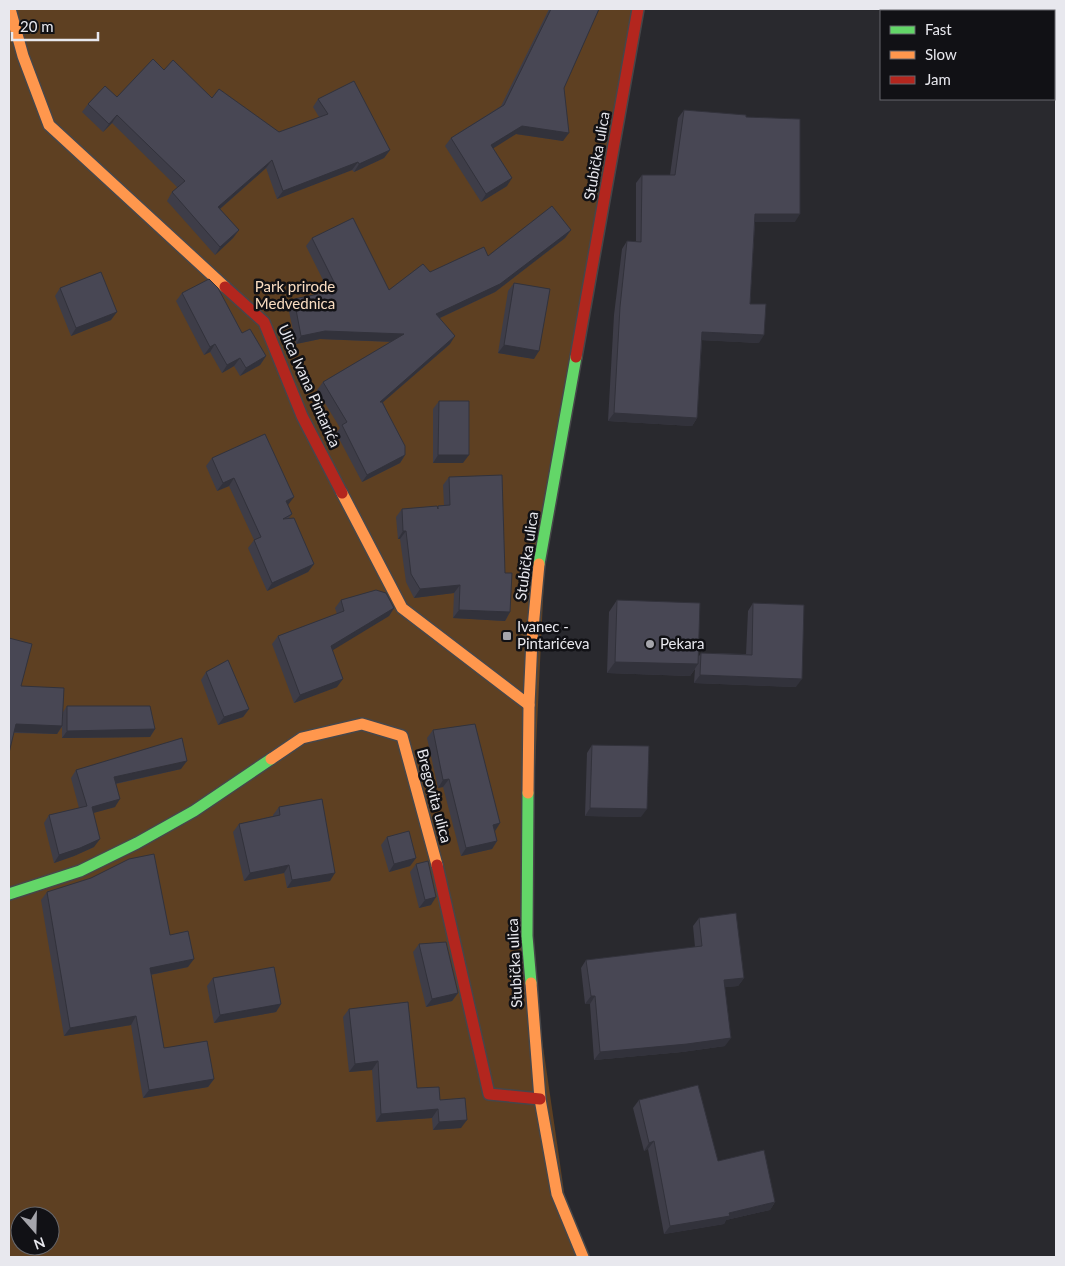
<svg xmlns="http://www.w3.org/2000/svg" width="1065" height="1266" viewBox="0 0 1065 1266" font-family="Lato,sans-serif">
	<rect width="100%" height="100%" fill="#29292e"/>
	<path fill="#5e4022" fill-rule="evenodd" d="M9,9H639L547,516L527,936L567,1212L583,1257H9ZM20,1216H50V1246H20Z"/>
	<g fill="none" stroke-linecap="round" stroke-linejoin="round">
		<g stroke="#464649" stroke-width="14">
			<g id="fast">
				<path d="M539,564L576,357"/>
				<path d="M528,793L527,936L531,983"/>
				<path d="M9,894L80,871L137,843L194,811L271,759"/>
			</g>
		</g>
		<g stroke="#464649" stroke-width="14">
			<g id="slow">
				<path d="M10,9L23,56L49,125L225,287"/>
				<path d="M342,493L402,608L529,705"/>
				<path d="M271,759L302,738L362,724L402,736L437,865"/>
				<path d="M528,793L529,705L532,639L539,564"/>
				<path d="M531,983L540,1099L557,1194L583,1257"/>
			</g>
		</g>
		<g stroke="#464649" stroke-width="14">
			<g id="jam">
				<path d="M225,287L264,322L302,416L342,493"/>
				<path d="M576,357L638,9"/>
				<path d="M437,865L489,1094L540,1099"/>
			</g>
		</g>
		<use href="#fast" stroke="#63d668" stroke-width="11"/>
		<use href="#slow" stroke="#ff974d" stroke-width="11"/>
		<use href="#jam" stroke="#b3261e" stroke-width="11"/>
	</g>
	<g fill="#3e3d48">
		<path d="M549,9H599L564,88L563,141L516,134L493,148L507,186L481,202L445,146L451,138L501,106Z"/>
		<path d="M164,70L212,98L279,132L319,117L313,107L318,99L390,150L384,158L354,172L352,170L277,199L266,168L220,209L239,230L233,238L215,255L167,201L172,192L178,188L112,123L103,132L82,112L88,104L117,97Z"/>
		<path d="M684,110L746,117L795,222H755L750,304L759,343L702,340L697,418L692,426L608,421L614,315L622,249L627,241H636V183L642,175H670L678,118Z"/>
		<path d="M571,230L565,238L495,292L440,318L450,344L383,402L405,455L400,463L362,482L336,433L340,428L317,390L323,382L391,342L320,339L296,344L288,307L294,299L329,292L306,246L312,238L389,290L430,272L488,256Z"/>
		<path d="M514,283L534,359L498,353L508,291Z"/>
		<path d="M60,288L111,320L71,336L55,296Z"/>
		<path d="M182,293L242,333L266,356L260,365L240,376L234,366L222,373L210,352L204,355L176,301Z"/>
		<path d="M439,401L463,463H433V409Z"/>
		<path d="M212,458L288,505L292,514L289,518L314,564L308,572L267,591L248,548L254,540L229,486L217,491L206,466Z"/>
		<path d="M449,477L505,573L510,612L505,621L453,618L454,593L414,598L406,582L400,539H398L396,517L402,509L437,507L438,506L444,505L443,485Z"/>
		<path d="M341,600L394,608L389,616L332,650L337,687L294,703L272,644L278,636L337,614L335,608Z"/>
		<path d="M617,600L699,656L701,653L746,654L748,611L753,603L796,687L694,683L695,669L690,676L607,673L609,612Z"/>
		<path d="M206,672L249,709L243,717L218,725L201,680Z"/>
		<path d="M21,686L63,712L67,706L155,729L150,737L62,738V727L57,734L14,733Z"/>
		<path d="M433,730L500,823L495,831L497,841L492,849L461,856L443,787L438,788L427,738Z"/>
		<path d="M592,745L641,817L585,816L587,753Z"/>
		<path d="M181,769L116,784L115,807L93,813L94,847L74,856L54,863L44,823L49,815L79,808L71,778L76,770Z"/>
		<path d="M279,807L330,881L287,888L284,873L244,881L233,832L239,824L273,816V815Z"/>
		<path d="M387,837L416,858L410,866L389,872L381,845Z"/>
		<path d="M416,864L431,905L419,908L410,872Z"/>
		<path d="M47,892L170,935L188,967L151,975L164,1048L214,1079L208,1087L143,1098L131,1025L64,1036L41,900Z"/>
		<path d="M699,918L744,978L738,986L725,987V1046L682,1052L594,1060L590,1004H585L581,968L586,960L695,947L693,926Z"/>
		<path d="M419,944L458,993L452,1001L426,1007L413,952Z"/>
		<path d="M213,978L281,1004L276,1012L214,1023L207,986Z"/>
		<path d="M349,1009L417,1088L440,1100L461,1128L433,1130L432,1118L376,1122L372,1070L349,1072L343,1017Z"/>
		<path d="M639,1100L718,1161L775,1202L770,1210L726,1220L724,1224L664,1234L648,1149L644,1151L633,1108Z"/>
	</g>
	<g fill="#32323b">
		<path d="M117,115L112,123L103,132L109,124Z"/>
		<path d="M522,126L569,133L563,141L516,134L486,153L491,145Z"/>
		<path d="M390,150L384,158L354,172L359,164Z"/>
		<path d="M272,160L266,168L213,215L218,207Z"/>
		<path d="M358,162L352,170L277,199L283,191Z"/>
		<path d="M512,178L507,186L481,202L486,194Z"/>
		<path d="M755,214H800L795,222H750Z"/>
		<path d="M239,230L233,238L215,255L220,247Z"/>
		<path d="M571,230L565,238L495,292L431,322L436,314Z"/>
		<path d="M117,312L111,320L71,336L76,328Z"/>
		<path d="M325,331L404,334L399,342L320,339L296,344L301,336Z"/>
		<path d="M702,332L764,335L759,343L697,340Z"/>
		<path d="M455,336L450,344L374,410L380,402Z"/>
		<path d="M215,344L210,352L204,355L210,347Z"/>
		<path d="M504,345L539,351L534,359L498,353Z"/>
		<path d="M266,356L260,365L240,376L246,368Z"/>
		<path d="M240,358L234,366L222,373L227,365Z"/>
		<path d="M614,413L697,418L692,426L608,421Z"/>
		<path d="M405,455L400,463L362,482L367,475Z"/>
		<path d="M438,455H469L463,463H433Z"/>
		<path d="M234,478L229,486L217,491L223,483Z"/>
		<path d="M294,497L288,505L286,501Z"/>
		<path d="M403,531H406L400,539H398Z"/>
		<path d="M314,564L308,572L267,591L272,583Z"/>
		<path d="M460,585L454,593L414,598L420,589Z"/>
		<path d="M394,608L389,616L325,655L331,646Z"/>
		<path d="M459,610L510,612L505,621L453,618Z"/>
		<path d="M615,662L698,664L690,676L607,673Z"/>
		<path d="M700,675L802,679L796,687L694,683Z"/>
		<path d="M343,679L337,687L294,703L300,695Z"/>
		<path d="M249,709L243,717L218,725L224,717Z"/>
		<path d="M16,724L62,726L57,734L11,732Z"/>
		<path d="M155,729L150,737L62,738L67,731Z"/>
		<path d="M187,761L181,769L109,785L114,777Z"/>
		<path d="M449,779L443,787L438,788L443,780Z"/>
		<path d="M120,799L115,807L86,815L92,807Z"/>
		<path d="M590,808L647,809L641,817L585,816Z"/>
		<path d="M500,823L495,831L493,825Z"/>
		<path d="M100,839L94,847L74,856L54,863L59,855Z"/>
		<path d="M497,841L492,849L461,856L466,848Z"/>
		<path d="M416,858L410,866L389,872L394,864Z"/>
		<path d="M289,865L284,873L244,881L250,873Z"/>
		<path d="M335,873L330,881L287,888L292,880Z"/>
		<path d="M436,897L431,905L419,908L425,900Z"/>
		<path d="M194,959L188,967L144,976L150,968Z"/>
		<path d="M744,978L738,986L718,988L724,980Z"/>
		<path d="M458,993L452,1001L426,1007L432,999Z"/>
		<path d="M591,996H595L590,1004H585Z"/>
		<path d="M281,1004L276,1012L214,1023L220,1015Z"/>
		<path d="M136,1016L131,1025L64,1036L70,1028Z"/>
		<path d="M731,1038L725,1046L682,1052L594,1060L600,1052Z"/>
		<path d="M378,1061L372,1070L349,1072L355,1064Z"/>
		<path d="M214,1079L208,1087L143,1098L149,1090Z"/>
		<path d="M438,1109L432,1118L376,1122L381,1114Z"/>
		<path d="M467,1120L461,1128L433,1130L439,1122Z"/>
		<path d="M654,1141L648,1149L644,1151L649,1143Z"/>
		<path d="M775,1202L770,1210L726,1220L724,1224L664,1234L670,1226L729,1213Z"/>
	</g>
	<g fill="#484754" stroke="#32323b">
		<path d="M551,9H599L564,88L569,133L522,126L491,145L512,178L486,194L451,138L504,105Z"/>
		<path d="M153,59L164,70L173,60L212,98L219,89L279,132L328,114L318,99L354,81L390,150L359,164L358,162L283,191L272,160L218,207L239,230L220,247L172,192L185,181L117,115L109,124L88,104L105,86L117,97Z"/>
		<path d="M684,110L746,115V117L800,119V214H755L750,304H766L764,335L702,332L697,418L614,413L620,307L627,241L641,242L642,175H675Z"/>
		<path d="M552,206L571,230L500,284L436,314L455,336L380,402H382L405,446V455L367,475L342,425L347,422L323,382L404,334L325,331L301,336L294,299L338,290L312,238L353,218L389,290L423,264L430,272L484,247L488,256Z"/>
		<path d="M101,272L117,312L76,328L60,288Z"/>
		<path d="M209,279L218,288L242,333L250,329L266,356L246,368L240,358L227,365L215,344L210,347L182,293Z"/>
		<path d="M514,283L550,289L539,351L504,345Z"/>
		<path d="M439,401H469V455H438Z"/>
		<path d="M265,434L294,497L286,501L292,514L283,519L294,518L314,564L272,583L254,540L261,537L234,478L223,483L212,458Z"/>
		<path d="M502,475L505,573H512L510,612L459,610L460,585L420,589L411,574L406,531H403L402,509L437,506L438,509V506L450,505L449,477Z"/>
		<path d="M376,590L386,593L394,608L331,646L343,679L300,695L278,636L344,611L341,600Z"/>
		<path d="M617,600L700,603L698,664L615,662Z"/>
		<path d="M753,603L804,605L802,679L700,675L701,653L752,655Z"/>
		<path d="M9,638L32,644L21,686L64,688L62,726L16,724L9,753Z"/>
		<path d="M228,660L249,709L224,717L206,672Z"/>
		<path d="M67,706H150L155,729L67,731Z"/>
		<path d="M475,724L500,823L493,825L497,841L466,848L449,779L443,780L433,730Z"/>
		<path d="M182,738L187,761L114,777L120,799L92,807L100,839L80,848L59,855L49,815L87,806L76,770Z"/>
		<path d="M592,745L649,746L647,809L590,808Z"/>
		<path d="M322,799L335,873L292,880L289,865L250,873L239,824L280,815L279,807Z"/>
		<path d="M409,831L416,858L394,864L387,837Z"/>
		<path d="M154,854L170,935L188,931L194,959L150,968L164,1048L207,1041L214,1079L149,1090L136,1016L70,1028L47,892L91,878L129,859Z"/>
		<path d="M428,861L436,897L425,900L416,864Z"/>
		<path d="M736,913L744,978L724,980L731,1038L687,1044L600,1052L595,996H591L586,960L702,946L699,918Z"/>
		<path d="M446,942L458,993L432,999L419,944Z"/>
		<path d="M274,967L281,1004L220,1015L213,978Z"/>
		<path d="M408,1002L417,1088L439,1087L440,1100L465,1098L467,1120L439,1122L438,1109L381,1114L378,1061L355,1064L349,1009Z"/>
		<path d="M698,1085L718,1161L764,1150L775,1202L729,1213L730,1216L670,1226L654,1141L649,1143L639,1100Z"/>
	</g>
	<g fill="#a5a5ab" stroke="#111115" stroke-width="2">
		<rect x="502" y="631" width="10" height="10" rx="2.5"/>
		<circle cx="650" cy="644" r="5"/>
	</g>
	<g text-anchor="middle" stroke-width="5" stroke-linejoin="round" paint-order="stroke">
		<g font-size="15" fill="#e8e8ee" stroke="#111115">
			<text transform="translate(597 156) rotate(-80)" y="5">Stubička ulica</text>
			<text transform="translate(309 386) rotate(66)" y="5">Ulica Ivana Pintarića</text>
			<text transform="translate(527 556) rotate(-82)" y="5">Stubička ulica</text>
			<text transform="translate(434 796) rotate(75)" y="5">Bregovita ulica</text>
			<text transform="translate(515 963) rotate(-93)" y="5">Stubička ulica</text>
		</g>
		<g font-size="15" fill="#f9dcc0" stroke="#111115">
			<text x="295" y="292">Park prirode<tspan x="295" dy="17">Medvednica</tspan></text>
		</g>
		<g font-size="15" fill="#e8e8ee" stroke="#111115" text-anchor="start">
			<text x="517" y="632">Ivanec -<tspan x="517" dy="17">Pintarićeva</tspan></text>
			<text x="660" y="649">Pekara</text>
		</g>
	</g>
	<rect width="1065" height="1266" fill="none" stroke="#e8e8ee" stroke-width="20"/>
	<rect x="880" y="10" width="175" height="90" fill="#111115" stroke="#67676c"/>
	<rect x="890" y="26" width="25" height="8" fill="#63d668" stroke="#67676c"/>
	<text x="925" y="35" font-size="15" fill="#e8e8ee">Fast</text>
	<rect x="890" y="51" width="25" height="8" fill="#ff974d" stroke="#67676c"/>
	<text x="925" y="60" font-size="15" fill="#e8e8ee">Slow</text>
	<rect x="890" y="76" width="25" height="8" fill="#b3261e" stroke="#67676c"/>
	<text x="925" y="85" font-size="15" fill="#e8e8ee">Jam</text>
	<g transform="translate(35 1231) rotate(160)"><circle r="24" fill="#111115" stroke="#67676c"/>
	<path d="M0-4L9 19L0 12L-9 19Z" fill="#a5a5ab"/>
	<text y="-8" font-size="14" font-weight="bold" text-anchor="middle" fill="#e8e8ee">N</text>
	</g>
	<path d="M12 32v8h86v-8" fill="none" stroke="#e8e8ee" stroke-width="2.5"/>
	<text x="20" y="32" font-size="15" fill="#e8e8ee" stroke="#111115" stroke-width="4" paint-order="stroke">20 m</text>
</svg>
